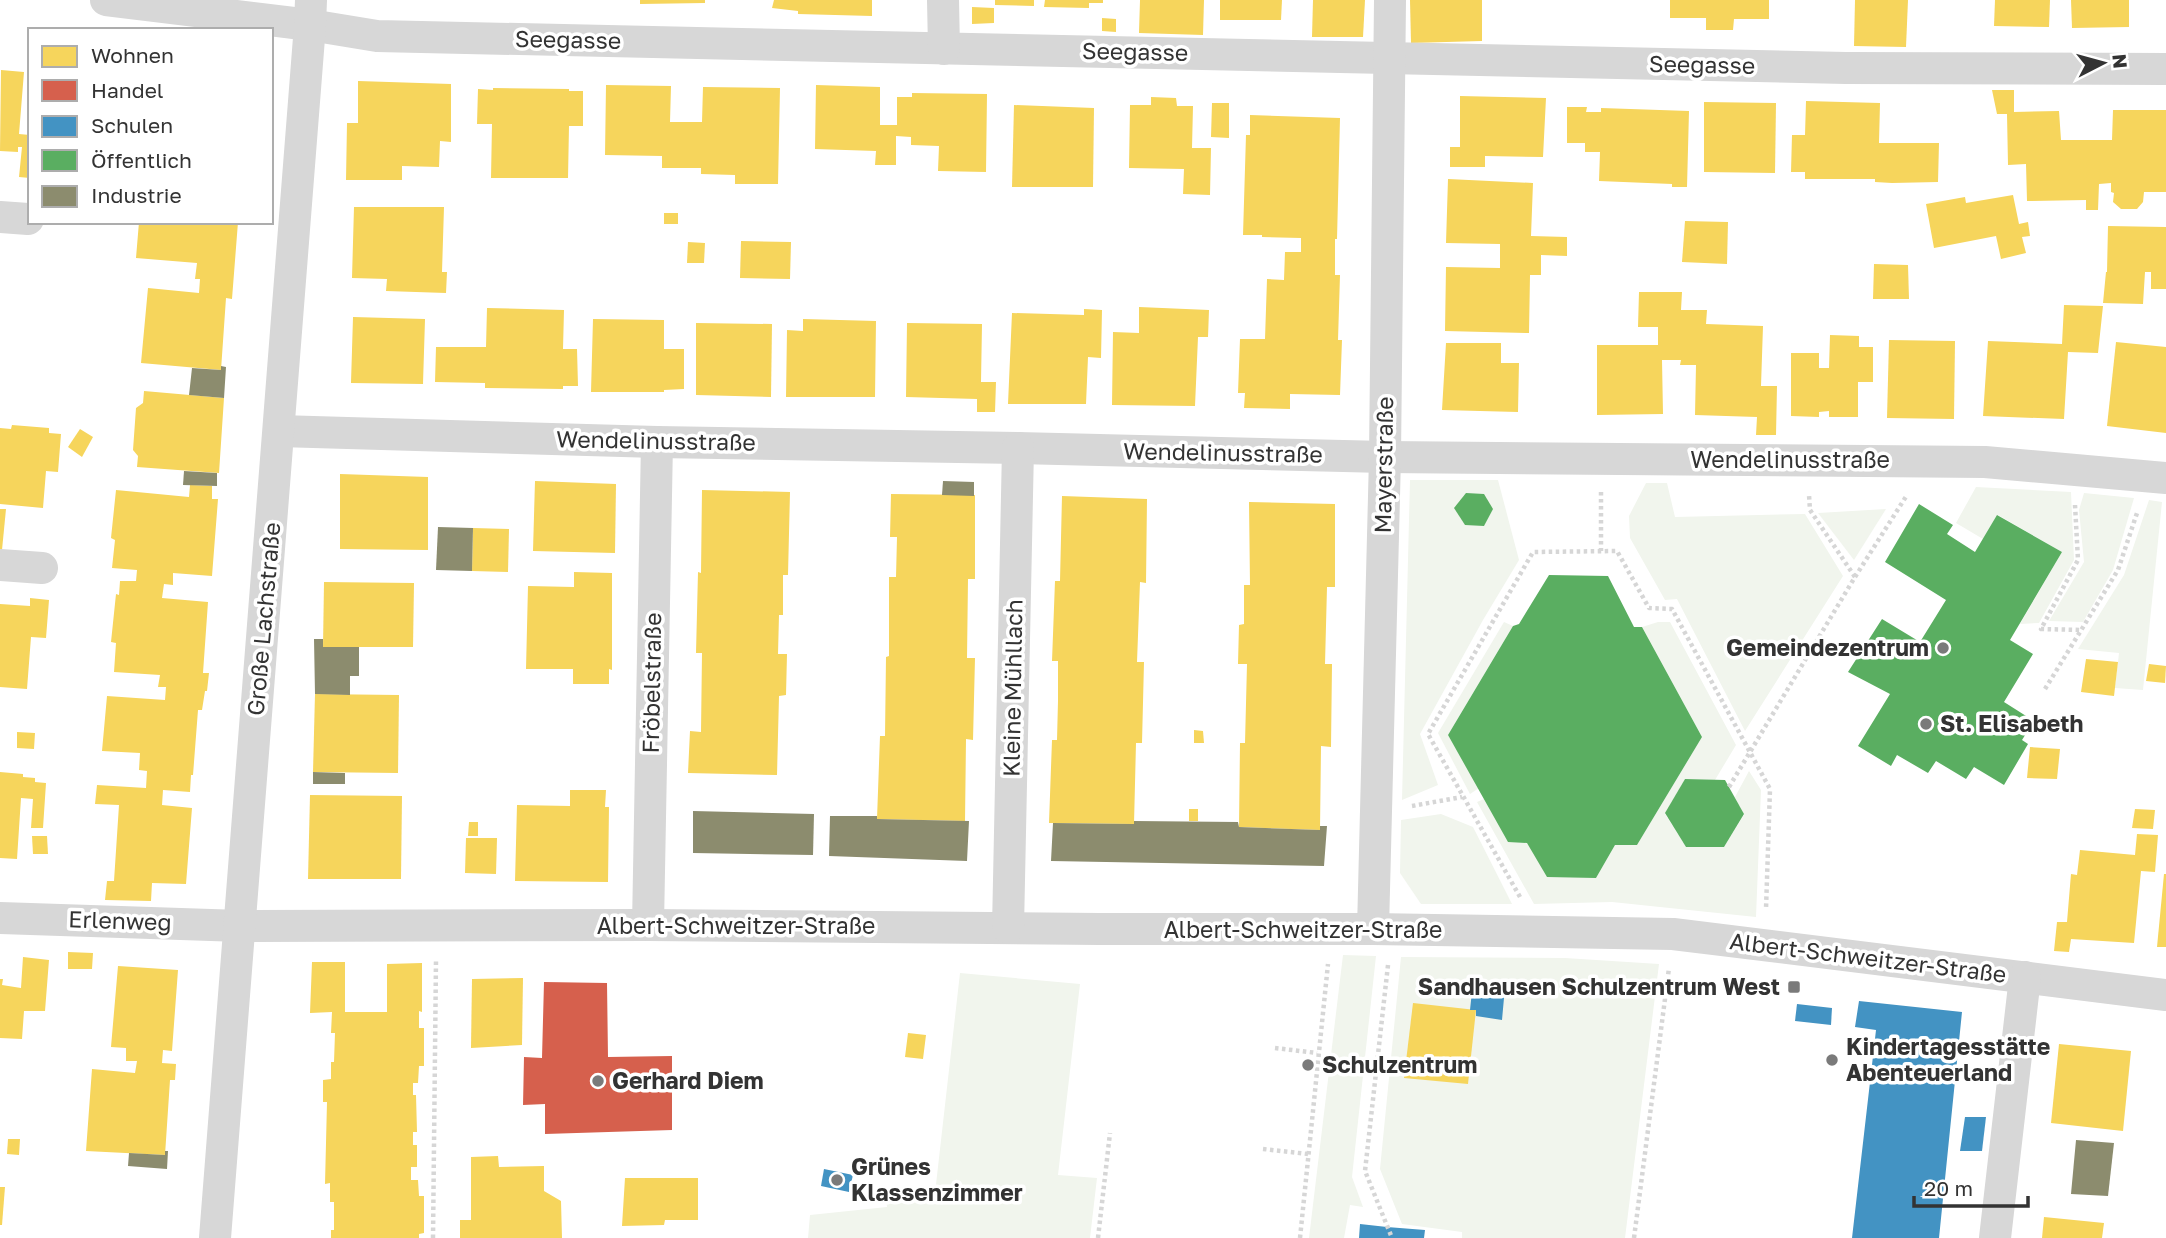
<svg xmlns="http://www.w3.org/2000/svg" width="2166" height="1238" viewBox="0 0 2166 1238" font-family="'Golos Text',sans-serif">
	<rect width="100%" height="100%" fill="#fff"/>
	<g fill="#f1f5ed">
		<path d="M1410,480H1498L1519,560L1483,620L1420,734L1438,785L1402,800Z"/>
		<path d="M1646,483H1667L1675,517L1805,514L1843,576L1745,731L1677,599L1665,600L1630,538L1629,516Z"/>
		<path d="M1976,487L2071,492L2074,560L2039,623L2020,624L2062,552L1998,515L1983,539L1956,523Z"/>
		<path d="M2084,493L2134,498L2113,570L2083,622L2049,621L2084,562L2079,510Z"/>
		<path d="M2149,500L2162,502L2143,690L2115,688L2119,653L2078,649L2124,575Z"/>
		<path d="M1886,509L1854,560L1818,513Z"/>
		<path d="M1504,622L1513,626L1448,735L1479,788L1470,794L1438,733Z"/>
		<path d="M1658,622H1670L1736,745L1715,780L1685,779L1665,814L1686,847H1724L1744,815L1735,797L1749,771L1761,790L1756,917L1612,902L1534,904L1477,802L1484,799L1527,843L1596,878L1615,845H1637L1702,737L1642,627Z"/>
		<path d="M1441,814L1473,827L1512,904H1421L1400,873L1401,820Z"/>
		<path d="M1343,955L1376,956L1352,1177L1363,1207L1350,1205L1344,1238H1309Z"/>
		<path d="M1401,957L1565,958L1659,964L1625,1238H1462V1232L1402,1224L1380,1169Z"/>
		<path d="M960,973L1080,984L1058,1175L1097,1178L1090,1238H808L810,1215L887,1207L886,1197L934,1202Z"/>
	</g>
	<g fill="#f6d55c">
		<path d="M640,0H705V3L640,4Z"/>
		<path d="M774,0H872V16L798,14V11L772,8Z"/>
		<path d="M995,0H1034V6L995,5Z"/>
		<path d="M1045,0H1103V3H1089V8L1044,7Z"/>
		<path d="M1140,0H1204L1203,35L1139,33Z"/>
		<path d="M1220,0H1282L1281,20H1220Z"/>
		<path d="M1313,0H1365L1363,37H1312Z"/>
		<path d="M1410,0H1482V41L1411,43Z"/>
		<path d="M1670,0H1769V19H1734L1733,30H1706V18H1670Z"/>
		<path d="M1855,0H1908L1906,47L1854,46Z"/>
		<path d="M1995,0H2050L2049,27L1994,26Z"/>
		<path d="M2071,0H2129V27L2072,28Z"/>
		<path d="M972,7L994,8V23L972,24Z"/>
		<path d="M1102,18L1116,19V32L1102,31Z"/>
		<path d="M1,70L24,72L19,134L30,135V178L19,177L22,147H18V152L0,151Z"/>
		<path d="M358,81L451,84V142L440,141L439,167L402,166V180H346L347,123H358Z"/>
		<path d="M606,85L671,86L670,122H702L703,87L780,88L778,184H735V175L701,174V168H662V156L605,155Z"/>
		<path d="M816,85L880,87V125H897V97H912V93L987,94L986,172L938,171L939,146L911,145V137L896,136V165H875L876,151L815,149Z"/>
		<path d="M493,88L569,89V91H583V126H569L568,178H491L492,124H477L478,89L493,90Z"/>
		<path d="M1992,90H2014V112L2059,111L2061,140H2112L2113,110H2166V192H2144L2143,202L2137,209H2121L2113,202L2114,193L2111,192V183L2099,184L2098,210H2086V200L2027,201L2026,164L2008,165L2007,114H1997Z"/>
		<path d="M1460,96L1546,98L1543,157L1485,156V167H1450V147H1460Z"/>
		<path d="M1151,97L1176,98L1177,106H1193L1192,148H1211L1210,195L1183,194L1184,169L1129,168L1130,105H1151Z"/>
		<path d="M1806,101L1880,103L1879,143H1939L1938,182L1892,183L1875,182V179H1805V172H1791L1792,135H1805Z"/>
		<path d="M1704,102L1776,103L1775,173L1704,172Z"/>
		<path d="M1212,103H1229V138L1211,137Z"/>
		<path d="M1014,105L1094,108L1093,187H1012Z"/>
		<path d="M1567,107H1587L1586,112H1601V108L1689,111L1687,187H1672V184L1599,181L1600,152H1585V143H1567Z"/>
		<path d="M1250,115L1340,118L1337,239H1335V275H1340L1338,340H1342L1340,395L1290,394V409L1244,408L1245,393H1238L1240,339H1265L1267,279L1284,280L1285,252H1301V238L1262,237V235H1243L1246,135H1250Z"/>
		<path d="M1448,179L1533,183L1531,236L1567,237V256L1541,255V275H1530L1529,333L1445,331L1446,267L1500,268V244L1446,243Z"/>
		<path d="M2013,195L2019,224L2028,222L2030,236L2022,237L2026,253L2001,259L1996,236L1934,248L1926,204L1965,197L1966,203Z"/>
		<path d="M354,207H444L442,272H447L446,293L386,291L387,279L352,278Z"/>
		<rect x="664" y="213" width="14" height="11"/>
		<path d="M1685,221L1728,222L1727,264L1682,262Z"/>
		<path d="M139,222H238L232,299L226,298L221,370L141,363L148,288L199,293L200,279H195L197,263L136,258Z"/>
		<path d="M2108,226L2166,227V289H2151V272H2145L2143,304L2103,303L2106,272H2107Z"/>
		<path d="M741,241L791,242L790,279L740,278Z"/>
		<path d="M688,242L705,243L704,263H687Z"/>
		<path d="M1874,264L1908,265L1909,299H1873Z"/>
		<path d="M1639,292H1682L1681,310H1707L1706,324L1763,326L1761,386H1777L1776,435H1756L1757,417L1695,415L1696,365H1680L1681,360H1662L1663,414L1597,415V345H1658V327H1638Z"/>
		<path d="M2064,305L2103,306L2098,353L2068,352L2064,419L1983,416L1988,341L2062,344Z"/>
		<path d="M1139,307L1209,310L1208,337H1198L1195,406L1112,405L1113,332L1139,333Z"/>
		<path d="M487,308L564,310L563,349H577L578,386H563V389L485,388V383L435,382L436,347H486Z"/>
		<path d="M1084,309L1102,310L1101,358L1088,357L1086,404H1008L1012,313L1084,315Z"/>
		<path d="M353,317L425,319L423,384L351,383Z"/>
		<path d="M593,319L664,320V349H684V389L664,390V392H591Z"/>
		<path d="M803,319L876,321L875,397H786L787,330L803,331Z"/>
		<path d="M696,323L772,324L771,397L696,395Z"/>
		<path d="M907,323L982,324L981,382H996L995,412H977V399L906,397Z"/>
		<path d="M1830,335L1859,336V347H1873V382H1858V417H1829V411L1819,412V417L1791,416V353H1819V368H1829Z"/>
		<path d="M1889,340L1955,341L1954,419L1887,418Z"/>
		<path d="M2116,342L2166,347V433L2107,426Z"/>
		<path d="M1446,343H1501V363H1519L1518,412L1442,410Z"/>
		<path d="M144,391L224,398L219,473L137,467L138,456L133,450L136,408L143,403Z"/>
		<path d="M12,425L49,428V433L61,434L58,472L46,471L43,508L0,504V428L11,429Z"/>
		<path d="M80,429L93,437L82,457L68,447Z"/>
		<path d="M340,474L428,477V550L340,549Z"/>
		<path d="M535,481L616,484L615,553L533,551Z"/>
		<path d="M190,485L212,486V499H218L212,576L173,573V585L164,584L162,598L208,602L203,673H209L207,691H205L202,710H198L193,775H191L190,792L163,790L162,805L192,808L186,884L152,883L151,901L105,900L107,881H114L119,805L95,804L97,785L146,788L147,771L139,770L140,753L102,751L107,696L165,700L166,687H158L160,675L114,672L116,643L111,642L116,594L119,595L120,581H136L137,570L112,568L115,540L111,538L116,490L189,497Z"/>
		<path d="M702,490L790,492L788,575H783V615H779L778,654H787L786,695L779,696L777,775L688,773L690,731L701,732L702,653H696L698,572L701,573Z"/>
		<path d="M891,494L975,495V579H968L967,658H975L973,740L966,739L965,821L877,819L880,736H885L886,657L889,656V577H896L897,537H890Z"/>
		<path d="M1062,496L1147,499L1146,583L1140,582L1137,662H1144L1142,743H1136L1134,824L1049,823L1052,740H1057L1058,701V661H1052L1055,581H1060Z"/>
		<path d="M1249,502L1335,504V587H1327L1325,664H1332L1331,747L1321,746L1320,830L1239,827L1240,743H1245L1247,664H1238L1239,625L1244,624V585H1250Z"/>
		<path d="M0,509H6L2,550H0Z"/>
		<path d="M473,528L509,529L508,572L472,571Z"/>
		<path d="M574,572L612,573V670L609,669V684H573V669H526L528,586L574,587Z"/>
		<path d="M324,582L414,583L413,647H323Z"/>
		<path d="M30,598L49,600L46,638L31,637L27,689L0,687V604L30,606Z"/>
		<path d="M2086,659L2118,662L2114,696L2081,692Z"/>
		<path d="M2149,664L2166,666L2165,683L2146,681Z"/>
		<path d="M315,694L399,695L398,773L313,772Z"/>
		<path d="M1194,730L1203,731L1204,743H1194Z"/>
		<path d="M17,732L35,733L34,749L17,748Z"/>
		<path d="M2030,747L2060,749L2057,779L2027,778Z"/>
		<path d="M0,772L23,774V777L35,778V782L46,783L43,828H31L33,799L21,798L17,859L0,858Z"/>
		<path d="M570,790H606L605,807H609L608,882L515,881L517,805L570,806Z"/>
		<path d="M310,795L402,796L401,879H308Z"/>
		<rect x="1189" y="809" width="9" height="12"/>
		<path d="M2135,809L2155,810L2153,829L2132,828Z"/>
		<path d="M469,822H478V836H468Z"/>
		<path d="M2137,834L2158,835L2155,872L2141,871L2134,943L2071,939L2069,952L2054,951L2057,922H2067L2071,874L2077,875L2080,850L2135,855Z"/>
		<path d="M32,836H47L48,854H33Z"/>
		<path d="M466,838H497L496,874L465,873Z"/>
		<path d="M2164,874H2166V947H2157Z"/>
		<path d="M68,952L93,953L92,969H68Z"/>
		<path d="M23,957L49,960L45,1011H24L22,1039L0,1038V979H3L2,985L21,988Z"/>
		<path d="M312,962H345V1012H387V964L422,963V1012L419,1011V1028H424V1066H419L418,1083H413V1095H416L417,1132H413V1145H417V1167H411V1180H418L419,1196H424V1233L419,1234V1238H331V1230H334V1202H330V1183L325,1184L327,1102H323V1080L331,1079V1062H334L335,1033H331L332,1012L310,1013Z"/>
		<path d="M118,966L178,970L172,1051L163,1050L162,1063L176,1064L175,1080H170L165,1155L86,1151L92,1069L135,1073L137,1061H126V1048L111,1047Z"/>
		<path d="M523,978L522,1045L471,1048L472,979Z"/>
		<path d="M1413,1003L1476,1010L1468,1084L1404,1078Z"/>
		<path d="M908,1033L926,1035L923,1059L905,1057Z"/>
		<path d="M2059,1044L2131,1051L2123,1131L2051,1123Z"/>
		<path d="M8,1139H20L19,1155L7,1154Z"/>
		<path d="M498,1156L499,1167L544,1166V1191L561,1201L562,1238H460V1220H471V1157Z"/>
		<path d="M625,1178H698V1220H665L664,1225L622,1226Z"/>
		<path d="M0,1187H5L2,1225H0Z"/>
		<path d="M2044,1217L2104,1223L2102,1238H2042Z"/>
	</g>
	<path fill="#d6604d" d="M544,982L607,983L608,1057L672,1056V1130L545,1134V1104L523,1105L524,1057L542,1058Z"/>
	<g fill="#4393c3">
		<path d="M1473,982L1505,987L1502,1020L1476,1016V1010H1470Z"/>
		<path d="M1859,1001L1962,1012L1939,1238H1852L1876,1030L1855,1027Z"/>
		<path d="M1797,1004L1832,1008L1831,1025L1795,1021Z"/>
		<path d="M1965,1117H1986L1982,1151H1960Z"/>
		<path d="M824,1169L853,1175L849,1192L821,1186Z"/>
		<path d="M1360,1224L1387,1227L1425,1230L1424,1238H1359Z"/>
	</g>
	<g fill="#5aae61">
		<path d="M1466,493L1484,494L1493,509L1484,526L1465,525L1454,508Z"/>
		<path d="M1919,504L1953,525L1947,534L1975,552L1997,515L2062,552L2010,640L2033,654L2004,702L2034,721L2022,740L2028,744L2004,785L1974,767L1966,779L1936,761L1928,773L1897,755L1891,766L1858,746L1890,694L1848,672L1882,619L1920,642L1946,600L1885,562Z"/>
		<path d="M1549,575L1608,576L1634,627H1642L1702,737L1637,845H1615L1596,878L1547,877L1527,843L1508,842L1448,735L1513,626L1519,624Z"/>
		<path d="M1685,779L1725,780L1744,814L1724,847H1686L1665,813Z"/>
	</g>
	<g fill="#8c8c6e">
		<path d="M221,366L226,367L224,398L189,395L192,368L221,370Z"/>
		<path d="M184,471L217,473V486L183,485Z"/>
		<path d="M943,481L974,482V496L942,495Z"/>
		<path d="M438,527L473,528L472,571L436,570Z"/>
		<path d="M314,639H323V647H359V676H350V695L315,694Z"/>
		<path d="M313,772L345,773V784H313Z"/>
		<path d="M693,811L814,814L813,855L693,853Z"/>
		<path d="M830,816H877V819L969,821L967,861L829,856Z"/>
		<path d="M1134,821L1238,822L1239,827L1320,830V826H1327L1324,866L1051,861L1053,823L1134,824Z"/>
		<path d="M2076,1140L2114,1143L2108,1196L2071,1194Z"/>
		<path d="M165,1151H168L167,1169L128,1166L129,1153L165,1155Z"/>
	</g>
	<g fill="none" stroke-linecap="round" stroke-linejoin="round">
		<g stroke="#d6d6d6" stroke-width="4.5" stroke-dasharray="3.5 3.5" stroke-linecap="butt">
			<path d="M1601,492V551"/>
			<path d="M2075,505L2078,560L2041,629L2081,630"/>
			<path d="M1855,577L1907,495"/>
			<path d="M2045,689L2118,570L2138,510"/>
			<path d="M1729,787L1855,577L1810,510L1809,495"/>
			<path d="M1412,806L1462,797"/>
			<path d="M1520,897L1428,734L1533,552L1617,551L1649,608L1672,609L1770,789L1766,909"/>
			<path d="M1388,965L1365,1171L1392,1238"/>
			<path d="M1275,1048L1317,1053"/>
			<path d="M1263,1149L1308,1154"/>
			<path d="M433,1238L436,960"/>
			<path d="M1098,1238L1110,1133"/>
			<path d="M1300,1238L1328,964"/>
			<path d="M1634,1238L1669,968"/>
		</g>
		<g stroke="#d7d7d7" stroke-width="32">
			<path d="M106,0L310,25L377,36L1846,68L2166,69"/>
			<path d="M943,0L944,49"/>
			<path d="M0,217L28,219"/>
			<path d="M279,431L657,442L1018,448L1385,457L1985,462L2166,478"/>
			<path d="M0,565L42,568"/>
			<path d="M0,918L241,926L648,925L1100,929H1373L1673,934L2166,995"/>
			<path d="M648,925L657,442"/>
			<path d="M1008,928L1018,448"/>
			<path d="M1373,929L1385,457L1390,0"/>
			<path d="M215,1238L310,25L311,0"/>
			<path d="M1995,1238L2025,977"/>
		</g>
	</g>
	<g fill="#7a7a7a" stroke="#fff" stroke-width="2.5">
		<circle cx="1943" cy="648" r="7"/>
		<circle cx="1926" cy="724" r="7"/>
		<rect x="1787" y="980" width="14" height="14" rx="3.5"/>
		<circle cx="1832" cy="1060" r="7"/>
		<circle cx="1308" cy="1065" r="7"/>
		<circle cx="598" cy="1081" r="7"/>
		<circle cx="837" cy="1180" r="7"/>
	</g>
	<g text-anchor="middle" stroke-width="7" stroke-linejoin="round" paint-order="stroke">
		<g font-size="23" fill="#333" stroke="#fff">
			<text transform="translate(568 40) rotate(1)" y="8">Seegasse</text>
			<text transform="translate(1135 52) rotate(1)" y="8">Seegasse</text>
			<text transform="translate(1702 65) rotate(1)" y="8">Seegasse</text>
			<text transform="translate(656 441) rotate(1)" y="8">Wendelinusstraße</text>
			<text transform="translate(1223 453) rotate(1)" y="8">Wendelinusstraße</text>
			<text x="1790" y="468">Wendelinusstraße</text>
			<text transform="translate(1384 465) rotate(-89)" y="8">Mayerstraße</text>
			<text transform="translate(264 619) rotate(-85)" y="8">Große Lachstraße</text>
			<text transform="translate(652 683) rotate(-89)" y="8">Fröbelstraße</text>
			<text transform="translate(1013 688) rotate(-89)" y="8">Kleine Mühllach</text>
			<text transform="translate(120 921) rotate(2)" y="8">Erlenweg</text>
			<text x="736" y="934">Albert-Schweitzer-Straße</text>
			<text x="1303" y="938">Albert-Schweitzer-Straße</text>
			<text transform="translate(1868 958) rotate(7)" y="8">Albert-Schweitzer-Straße</text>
		</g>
		<g font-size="23" font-weight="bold" fill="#333" stroke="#fff" text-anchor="start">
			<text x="1929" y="656" text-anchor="end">Gemeindezentrum</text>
			<text x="1940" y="732">St. Elisabeth</text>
			<text x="1780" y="995" text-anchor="end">Sandhausen Schulzentrum West</text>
			<text x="1846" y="1055">Kindertagesstätte<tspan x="1846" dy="26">Abenteuerland</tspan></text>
			<text x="1322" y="1073">Schulzentrum</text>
			<text x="612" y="1089">Gerhard Diem</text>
			<text x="851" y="1175">Grünes<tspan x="851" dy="26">Klassenzimmer</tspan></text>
		</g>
	</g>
	<rect x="28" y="28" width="245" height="196" fill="#ffffff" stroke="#adadad" stroke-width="2"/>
	<rect x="42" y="46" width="35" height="21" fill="#f6d55c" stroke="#adadad" stroke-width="2"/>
	<text x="91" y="63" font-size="21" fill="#333333">Wohnen</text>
	<rect x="42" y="80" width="35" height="21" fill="#d6604d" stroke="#adadad" stroke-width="2"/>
	<text x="91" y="98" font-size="21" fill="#333333">Handel</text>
	<rect x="42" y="116" width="35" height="21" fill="#4393c3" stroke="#adadad" stroke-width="2"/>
	<text x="91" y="133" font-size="21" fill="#333333">Schulen</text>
	<rect x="42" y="150" width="35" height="21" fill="#5aae61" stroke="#adadad" stroke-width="2"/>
	<text x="91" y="168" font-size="21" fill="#333333">Öffentlich</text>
	<rect x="42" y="186" width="35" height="21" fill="#8c8c6e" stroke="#adadad" stroke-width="2"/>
	<text x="91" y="203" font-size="21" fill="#333333">Industrie</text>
	<g transform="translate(2103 63) rotate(84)" stroke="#ffffff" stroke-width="5" paint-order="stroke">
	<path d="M0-5L12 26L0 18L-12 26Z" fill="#333333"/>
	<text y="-10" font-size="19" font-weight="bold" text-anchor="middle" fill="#333333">N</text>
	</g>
	<path d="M1914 1196v10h114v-10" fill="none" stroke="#333333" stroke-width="3.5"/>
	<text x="1924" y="1196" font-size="21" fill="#333333" stroke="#ffffff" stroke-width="5" paint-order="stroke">20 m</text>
</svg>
